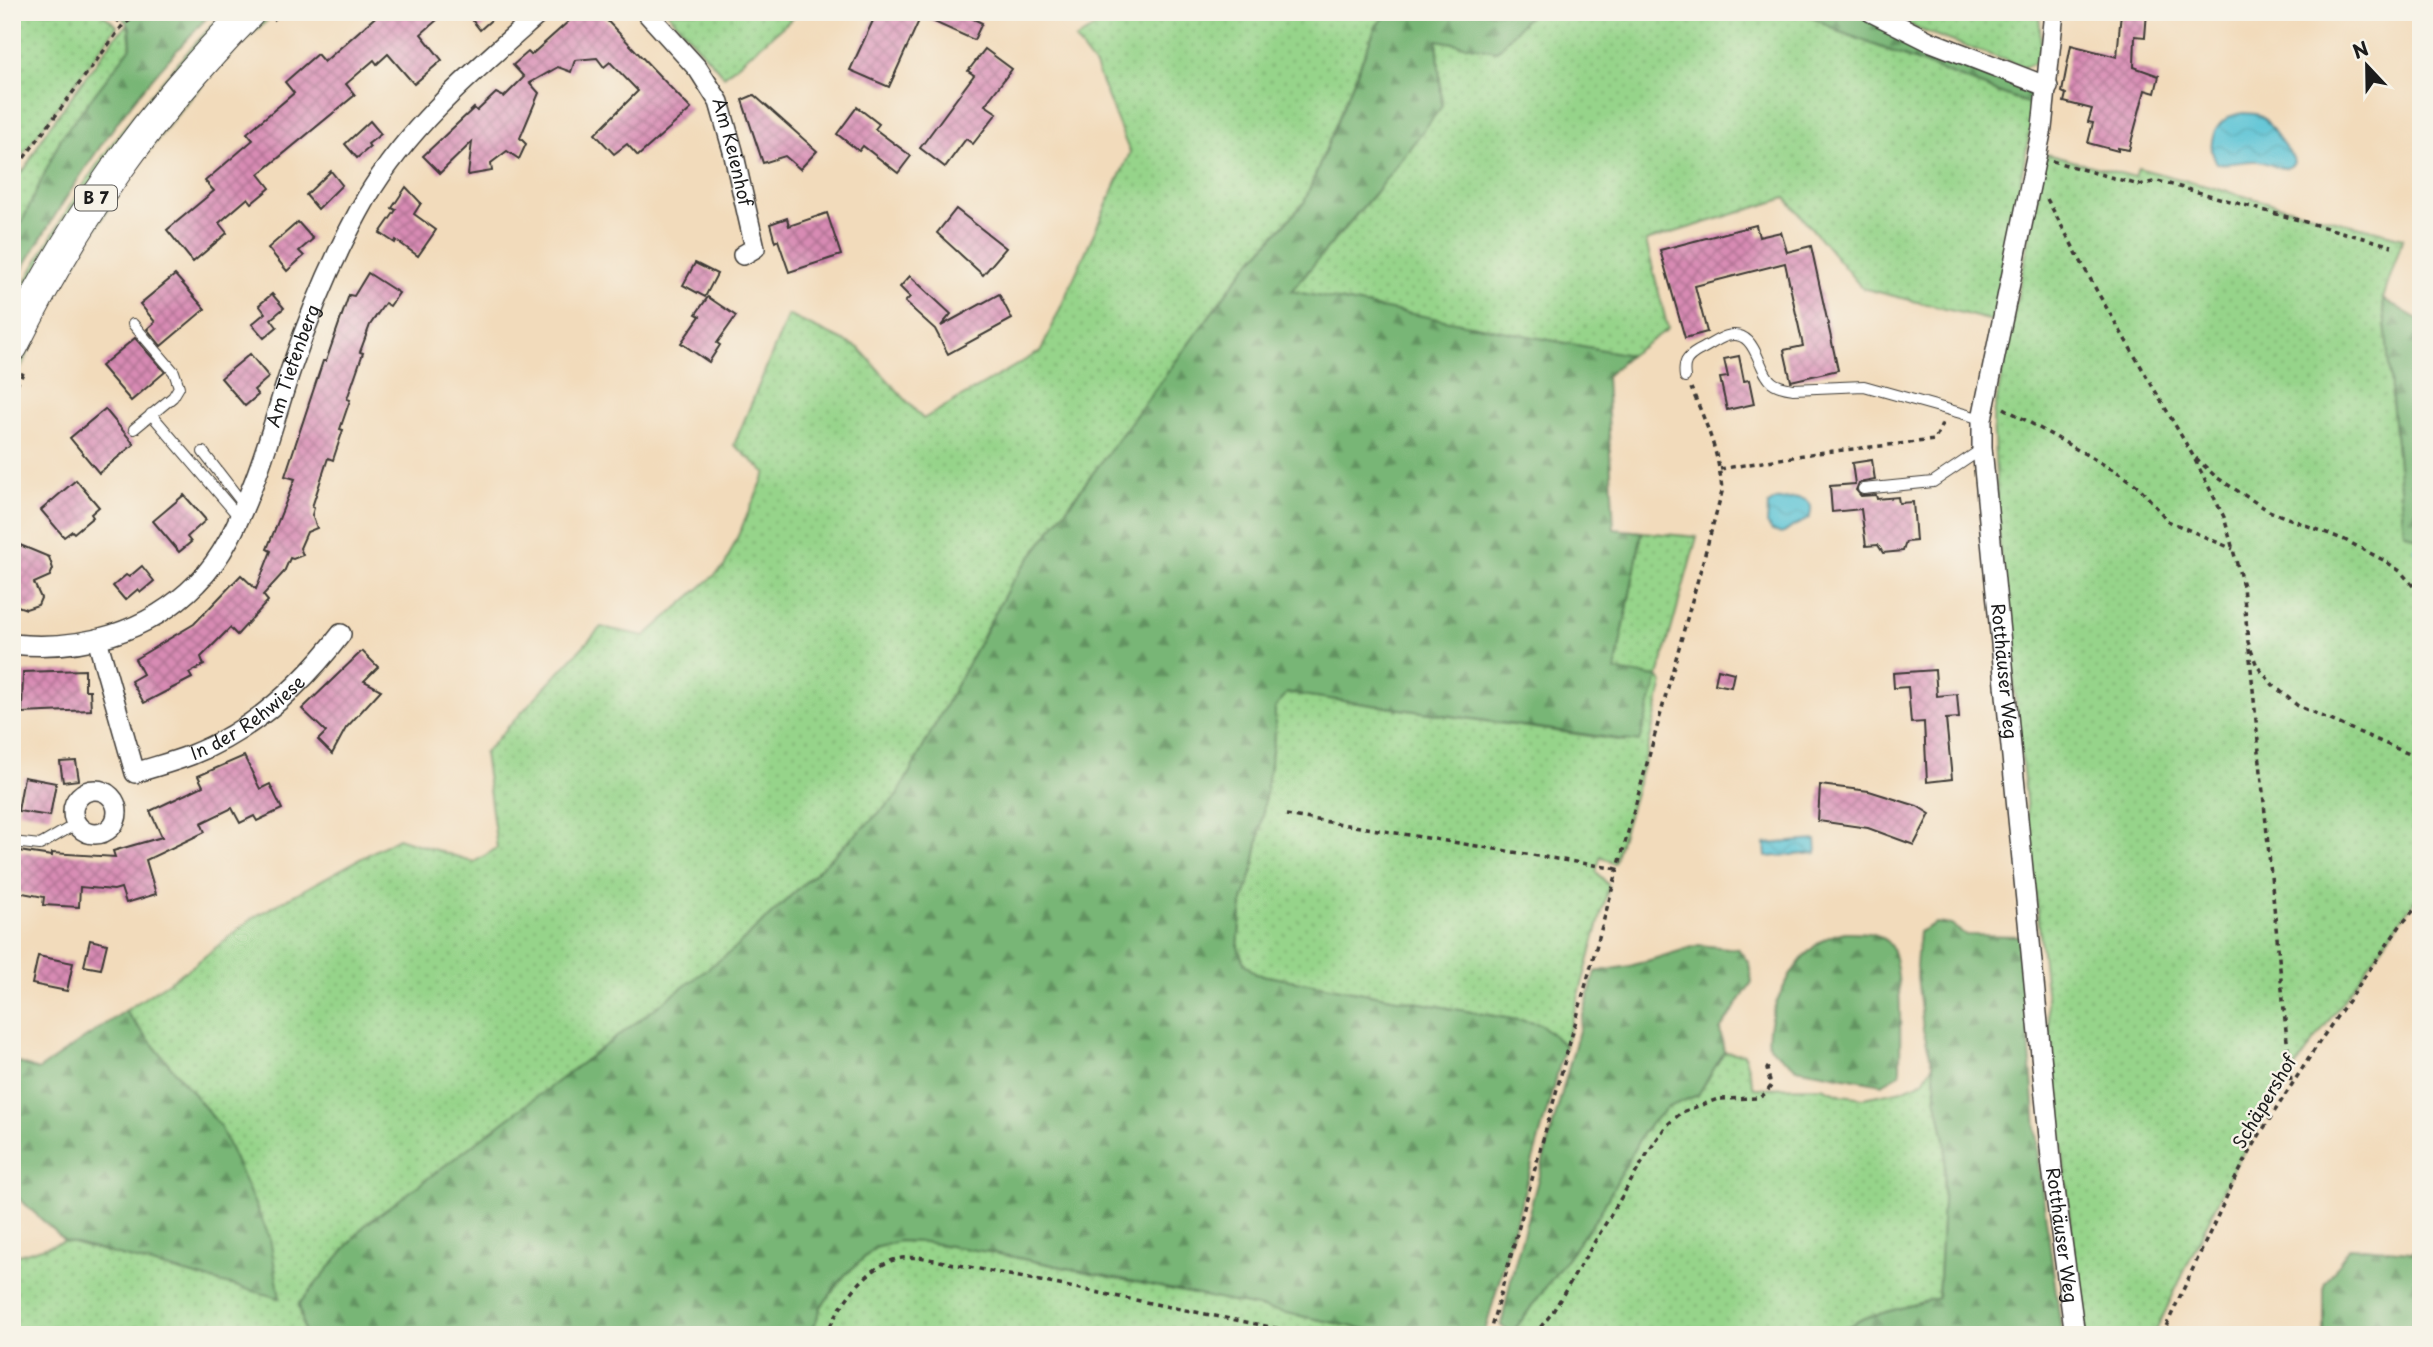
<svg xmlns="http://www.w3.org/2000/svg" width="2433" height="1347" viewBox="0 0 2433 1347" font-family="'Playpen Sans',sans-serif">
	<defs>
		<pattern id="grass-dots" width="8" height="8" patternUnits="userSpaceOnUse" patternTransform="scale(1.75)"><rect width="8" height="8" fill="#96d48a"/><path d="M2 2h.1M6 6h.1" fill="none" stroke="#81b576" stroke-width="1.8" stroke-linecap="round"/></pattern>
		<pattern id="forest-firs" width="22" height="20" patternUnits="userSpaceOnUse" patternTransform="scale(1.75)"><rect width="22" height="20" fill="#78b676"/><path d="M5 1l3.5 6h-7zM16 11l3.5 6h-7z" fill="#629360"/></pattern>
		<pattern id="water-waves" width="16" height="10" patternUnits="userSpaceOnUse" patternTransform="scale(1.75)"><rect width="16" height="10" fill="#59c3d5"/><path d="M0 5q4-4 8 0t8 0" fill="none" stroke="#4da7b6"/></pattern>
		<pattern id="building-cross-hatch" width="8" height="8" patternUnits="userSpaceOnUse" patternTransform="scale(1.75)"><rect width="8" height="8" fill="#d88bb4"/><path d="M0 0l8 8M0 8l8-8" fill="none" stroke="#ae7192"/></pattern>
	</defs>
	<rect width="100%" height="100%" fill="#f7f3e8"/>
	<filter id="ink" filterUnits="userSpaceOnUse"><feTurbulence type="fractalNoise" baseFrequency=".0143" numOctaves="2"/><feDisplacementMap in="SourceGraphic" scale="14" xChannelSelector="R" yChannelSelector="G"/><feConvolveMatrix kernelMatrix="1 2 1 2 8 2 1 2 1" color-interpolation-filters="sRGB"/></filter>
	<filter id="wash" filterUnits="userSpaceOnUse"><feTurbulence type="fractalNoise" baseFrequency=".00686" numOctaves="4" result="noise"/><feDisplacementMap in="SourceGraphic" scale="28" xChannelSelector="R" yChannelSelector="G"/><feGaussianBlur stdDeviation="1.57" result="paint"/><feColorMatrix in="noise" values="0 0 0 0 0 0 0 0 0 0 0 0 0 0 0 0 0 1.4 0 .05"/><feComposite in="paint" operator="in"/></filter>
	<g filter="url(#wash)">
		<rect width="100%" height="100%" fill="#f2dbbb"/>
		<g fill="url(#grass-dots)" stroke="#597853" stroke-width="2">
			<path d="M12,12H100L117,26L12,169Z"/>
			<path d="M224,12H231L15,301C43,250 72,199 107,151C142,101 183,57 224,12Z"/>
			<path d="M268,12H276C255,32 234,51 214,72C130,164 63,273 12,387V371L38,317L95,217L221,57Z"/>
			<path d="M667,12H800L724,76Z"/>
			<path d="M1118,12H1389L1376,26L1304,203L1245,268L1010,585L897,796L734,949L299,1303L305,1335H12V1257L65,1241L280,1298L220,1126L125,1011L194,965L254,917L398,838L474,862L497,848L484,753L601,627L645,636L724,567L766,473L734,445L788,315L859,348L923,419L1041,351L1130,153L1095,66L1075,40Z"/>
			<path d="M1532,12H1804L1838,31L2035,106L1993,321L1862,288L1786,198L1646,241L1668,329L1630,355L1290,292L1374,194L1442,106L1437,40L1497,51Z"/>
			<path d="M1892,12H2039L2042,61L2024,67L1915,28Z"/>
			<path d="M128,24L131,47L61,138L23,220L12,232V179L25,169L45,133L114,38Z"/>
			<path d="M2046,154L2135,177L2138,168L2403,238L2383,299L2404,532L2421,540V892L2295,1068L2232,1171L2154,1335H2082L2000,552L1993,419Z"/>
			<path d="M1642,532L1697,537L1658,677L1663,683L1647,752L1614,864L1601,856L1596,871L1609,886L1565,1046L1540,1024L1255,974L1244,963L1238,947L1242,904L1253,870L1259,838L1275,731V708L1287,693L1625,741L1615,671Z"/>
			<path d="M1724,1052L1744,1054L1754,1088L1822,1087L1842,1095L1864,1098L1902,1090L1923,1081L1933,1065L1937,1101L1946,1144L1938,1299L1864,1318L1832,1335H1511L1600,1213L1643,1132L1666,1108L1698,1095Z"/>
			<path d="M899,1241L924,1242L994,1253L1393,1335H811L821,1307L845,1275L875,1248Z"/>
		</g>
		<g fill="url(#forest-firs)" stroke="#4a6949" stroke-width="2">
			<path d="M118,12H212C178,49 143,86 114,127C77,178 44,232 12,287V232L23,220L61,138L131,47L130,27Z"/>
			<path d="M1389,12H1532L1497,51L1437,40L1442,106L1374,194L1291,291L1630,355L1606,376L1614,529L1642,532L1615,671L1658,677L1639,742L1287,693L1275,708V731L1259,838L1253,870L1242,904L1238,947L1244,963L1256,974L1540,1024L1565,1046L1484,1335H1393L994,1253L924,1242L899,1241L875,1248L845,1275L821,1307L811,1335H305L299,1304L364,1226L734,949L897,796L1010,585L1245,268L1304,203L1376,26Z"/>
			<path d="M1804,12H1860L1908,36L2032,90L2035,106L1838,31Z"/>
			<path d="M2383,299L2421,321V540L2404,532Z"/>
			<path d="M1936,923L1951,925L1966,935L2021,936L2039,1168L2062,1335H1832L1864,1318L1938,1298L1946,1144L1937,1101L1933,1065L1923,1030L1916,966L1919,932Z"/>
			<path d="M1845,932C1861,932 1880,931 1890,945C1903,963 1900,1049 1900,1074L1882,1084L1796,1068L1769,1046C1764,1014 1792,965 1816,945C1825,938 1834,934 1845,932Z"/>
			<path d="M1699,945L1738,949L1749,963L1752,982L1720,1030L1724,1052L1698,1095L1666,1108L1643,1132L1600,1213L1512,1333L1501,1326L1512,1274L1595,972L1630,966Z"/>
			<path d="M125,1011L220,1126L270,1238L280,1298L65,1241L12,1192V1060L38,1070Z"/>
			<path d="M2350,1247L2411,1252L2421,1249V1335H2324V1285Z"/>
		</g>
		<g fill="url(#water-waves)" stroke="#3a7078" stroke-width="2">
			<path d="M2243,113L2256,114L2265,119L2293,158L2294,163C2283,175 2271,162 2257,161C2244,160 2231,165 2217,163C2207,148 2211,129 2227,118C2231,115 2238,114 2243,113Z"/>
			<path d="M1800,498L1806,500L1811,506C1812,518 1808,520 1798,524C1792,526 1788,531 1782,534L1772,531L1767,524L1768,505L1776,500Z"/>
			<path d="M1816,840L1817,853L1766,857L1765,844Z"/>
		</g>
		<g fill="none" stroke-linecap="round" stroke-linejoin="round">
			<path stroke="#59c3d5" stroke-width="5" d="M2416,550L2421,544"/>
		</g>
		<g id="blocks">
			<g fill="url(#building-cross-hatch)">
				<path d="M381,12H446L421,34L442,60L414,84L388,54L377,64L374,60L346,84L355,95L259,174L270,188L252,203L248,198L219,223L227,233L193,262L167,230L214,191L205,181L253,140L247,133L294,93L285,82L317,54L324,62Z"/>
				<path d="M466,12H500L480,30Z"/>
				<path d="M579,12H599L691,109L638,156L627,144L614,154L595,134L638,91L610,62L604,67L597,58L575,60L571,72L558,67L530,83L539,93L520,138L526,144L519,159L507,151L491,163L492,171L468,175L472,142L440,173L423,156L474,108L477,111L496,93L504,97L524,77L513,65L528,52L531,55Z"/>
				<path d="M877,12H959L982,23L974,40L921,16L889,87L850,70Z"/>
				<path d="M2121,12H2147L2145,37L2135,36L2134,67L2159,76L2155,93L2145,90L2129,150L2118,148V151L2088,143L2093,123L2088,122L2092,109L2064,102L2066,94L2062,92L2071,45L2117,57Z"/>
				<path d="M985,49L1012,69L985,105L997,113L973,144L966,139L945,167L920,148L974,75L968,71Z"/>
				<path d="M754,95L817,151L800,169L785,156L763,163L742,100Z"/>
				<path d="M857,107L879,124L875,129L911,156L898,173L863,146L859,151L837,134Z"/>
				<path d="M370,121L381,134L368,144L370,147L357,158L345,144Z"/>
				<path d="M331,171L342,185L318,209L306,195Z"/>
				<path d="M406,187L421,203L414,214L436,230L418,256L396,240L395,243L380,233L396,210L392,208Z"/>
				<path d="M956,209L1006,248L983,275L937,233Z"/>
				<path d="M827,213L841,255L789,272L778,240L775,242L770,224L787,218L789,226Z"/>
				<path d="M298,222L313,239L299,251L304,256L287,271L268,248Z"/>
				<path d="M1756,225L1759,237L1781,232L1787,252L1811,246L1838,370L1791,381L1784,350L1803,346L1785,263L1695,286L1707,332L1685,338L1660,250Z"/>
				<path d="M695,263L717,274L705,297L683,285Z"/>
				<path d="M368,273L399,293L390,306L385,303L370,325L360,352L363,353L347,399L350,400L340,429L343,430L333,460L328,458L312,507L314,508L312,515L317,528L307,532L300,548L303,555L293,559L290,558L284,572L263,595L268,601L237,635L230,628L201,657L204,665L189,673L192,678L144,703L131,681L143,674L135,659L194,624L241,575L256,589L271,551L267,549L295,479L285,476L323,361H326L349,295L354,296Z"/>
				<path d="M175,275L205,309L161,346L147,329L155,322L140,304Z"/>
				<path d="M910,276L951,314L941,326L999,294L1012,319L948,354L935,329L905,302L910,297L900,287Z"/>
				<path d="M272,294L284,308L271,319L277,327L264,338L252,324L265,313L259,305Z"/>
				<path d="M708,297L736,316L717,343L720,345L709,362L681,343L700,316L696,314Z"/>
				<path d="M135,338L165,372L131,401L101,366Z"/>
				<path d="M250,354L269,377L254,390L258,395L245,406L221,378Z"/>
				<path d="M1739,356L1744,381L1749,380L1754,404L1727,410L1720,378L1728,377L1724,359Z"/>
				<path d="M105,409L134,444L99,473L70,438Z"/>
				<path d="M1872,460L1875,480L1859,483L1856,490L1861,496L1876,495L1877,499L1898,497L1899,503L1913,502L1916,541L1906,542L1903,551L1883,553L1878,545L1866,546L1861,509L1832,512L1830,486L1855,484L1852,463Z"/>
				<path d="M76,480L99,507L91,514L93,517L74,533L72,531L64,537L41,510Z"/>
				<path d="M184,495L206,520L187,537L191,542L179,552L153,521Z"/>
				<path d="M20,545L49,557L53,569L50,576L34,583L41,598L38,605L26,609L12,604V560Z"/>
				<path d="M142,566L154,581L141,592L138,589L125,600L113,586L126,575L129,577Z"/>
				<path d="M362,651L378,667L364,681L381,690L346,728L332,754L318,740L326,732L302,709Z"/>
				<path d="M1718,669L1734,673L1731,687L1715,684Z"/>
				<path d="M85,670V690H90L91,710L22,713L23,672Z"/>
				<path d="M1935,670L1937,696L1957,694L1959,718L1946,719L1952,779L1927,782L1924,722L1911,723L1908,687L1894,688L1893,673Z"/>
				<path d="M244,756L260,789L270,784L282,809L257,821L254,816L240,823L232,808L201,823L205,832L146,860L156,894L126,903L121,888L114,890L80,887L79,907L43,905L44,897L12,891V850L52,856V853L115,857L113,851L162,837L150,811L203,786L198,776Z"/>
				<path d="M76,761L79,780L63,782L60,762Z"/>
				<path d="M24,777L56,783L50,816L18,811Z"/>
				<path d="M1820,785L1869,791L1917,806L1930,814L1914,845L1868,828L1818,821Z"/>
				<path d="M90,940L107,944L101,969L84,966Z"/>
				<path d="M38,956L73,963L67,991L32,984Z"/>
			</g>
		</g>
	</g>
	<g filter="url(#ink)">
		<use href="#blocks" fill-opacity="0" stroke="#3c3934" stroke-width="2"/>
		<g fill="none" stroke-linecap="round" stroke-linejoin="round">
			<g stroke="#3c3934" stroke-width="12">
				<g id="lane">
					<path d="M133,324L174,372L179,387L173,397L134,429"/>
					<path d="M1685,377C1683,363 1686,358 1698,351C1707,347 1717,339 1727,336C1757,328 1757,370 1772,382C1778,387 1786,388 1793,389L1864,386L1982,419"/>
					<path d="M151,414L239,517"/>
					<path d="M203,452L244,505"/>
					<path d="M1863,489L1933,482L1982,449"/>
					<path d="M12,842L40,845L76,824"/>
				</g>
			</g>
			<g stroke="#3c3934" stroke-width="22">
				<g id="street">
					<path id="s1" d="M646,12L698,69L719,102L733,151L755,248L743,255"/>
					<path d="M1871,12L1929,41L2048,87"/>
					<path id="s2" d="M2054,12L2042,128L1982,419V448L2052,1168L2075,1335"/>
					<path id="s3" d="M97,639L135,773C153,767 173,762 191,755C252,731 302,685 341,634"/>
					<path id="s4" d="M12,644C80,651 148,633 197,583C223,558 239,521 252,487C268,448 278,406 292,366C312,308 336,251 367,197C410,124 479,67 541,12"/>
					<circle cx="95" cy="812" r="22"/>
				</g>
			</g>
			<g stroke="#3c3934" stroke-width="34">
				<path id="primary" d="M12,346C75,218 149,114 249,12"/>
			</g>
			<g stroke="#3c3934" stroke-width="3.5" stroke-dasharray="5 5" stroke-linecap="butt">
				<path d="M108,12L123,25"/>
				<path d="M273,20L282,12"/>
				<path d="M2052,161L2139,185L2158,181L2392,246"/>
				<path d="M12,174L123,25L142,12"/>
				<path d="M2047,199L2098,293L2192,454L2224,517L2243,586L2248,642L2257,666L2273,685L2298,706L2421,759"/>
				<path d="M12,395L25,369"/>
				<path d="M2004,408L2124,476L2140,488L2168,521L2233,549"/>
				<path d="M2196,458L2216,477L2269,511L2345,540L2385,561L2400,571L2421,595"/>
				<path d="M1720,469L1816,453L1935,440L1943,422"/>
				<path d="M2249,648L2291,1082"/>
				<path d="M1286,815L1618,869"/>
				<path d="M826,1335C838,1307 865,1267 897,1259C904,1257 912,1258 919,1257L1311,1335"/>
				<path d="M1489,1335L1722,492C1720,455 1706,422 1691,388"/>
				<path d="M1534,1335L1552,1313L1649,1151L1666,1126L1682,1112L1718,1099L1759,1098L1766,1093L1771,1086L1767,1069L1771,1063"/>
				<path d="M2162,1335L2233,1183L2260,1134L2320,1041L2400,926L2421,902"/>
			</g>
			<use href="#lane" stroke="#fff" stroke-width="10"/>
			<use href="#street" stroke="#fff" stroke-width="19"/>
			<use href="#primary" stroke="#fff" stroke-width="32"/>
		</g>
	</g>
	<g text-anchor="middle" stroke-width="5" stroke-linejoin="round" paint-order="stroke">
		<rect fill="#f7f3e8" stroke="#5e5c59" stroke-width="2" x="75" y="185.5" width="42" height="25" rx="5"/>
		<g font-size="16" font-weight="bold" fill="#1c1c1c">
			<text x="96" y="204">B 7</text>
		</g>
		<g font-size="18" fill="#1c1c1c" stroke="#f7f3e8">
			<text dy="6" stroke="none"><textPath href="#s1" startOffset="168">Am Keienhof</textPath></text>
			<text dy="6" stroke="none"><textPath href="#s4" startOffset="441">Am Tiefenberg</textPath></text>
			<text dy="6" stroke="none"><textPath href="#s2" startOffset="667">Rotthäuser Weg</textPath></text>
			<text dy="6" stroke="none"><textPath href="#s3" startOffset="266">In der Rehwiese</textPath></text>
			<text transform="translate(2265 1102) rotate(-59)" y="6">Schäpershof</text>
			<text dy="6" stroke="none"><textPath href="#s2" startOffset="1234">Rotthäuser Weg</textPath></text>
		</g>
	</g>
	<rect width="2433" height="1347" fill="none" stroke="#f7f3e8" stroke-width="42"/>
	<g transform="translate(2367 66) rotate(338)" stroke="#f7f3e8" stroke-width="5" paint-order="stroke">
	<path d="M0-5L12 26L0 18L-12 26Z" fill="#1c1c1c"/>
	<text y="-10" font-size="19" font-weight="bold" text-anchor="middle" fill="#1c1c1c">N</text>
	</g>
</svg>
